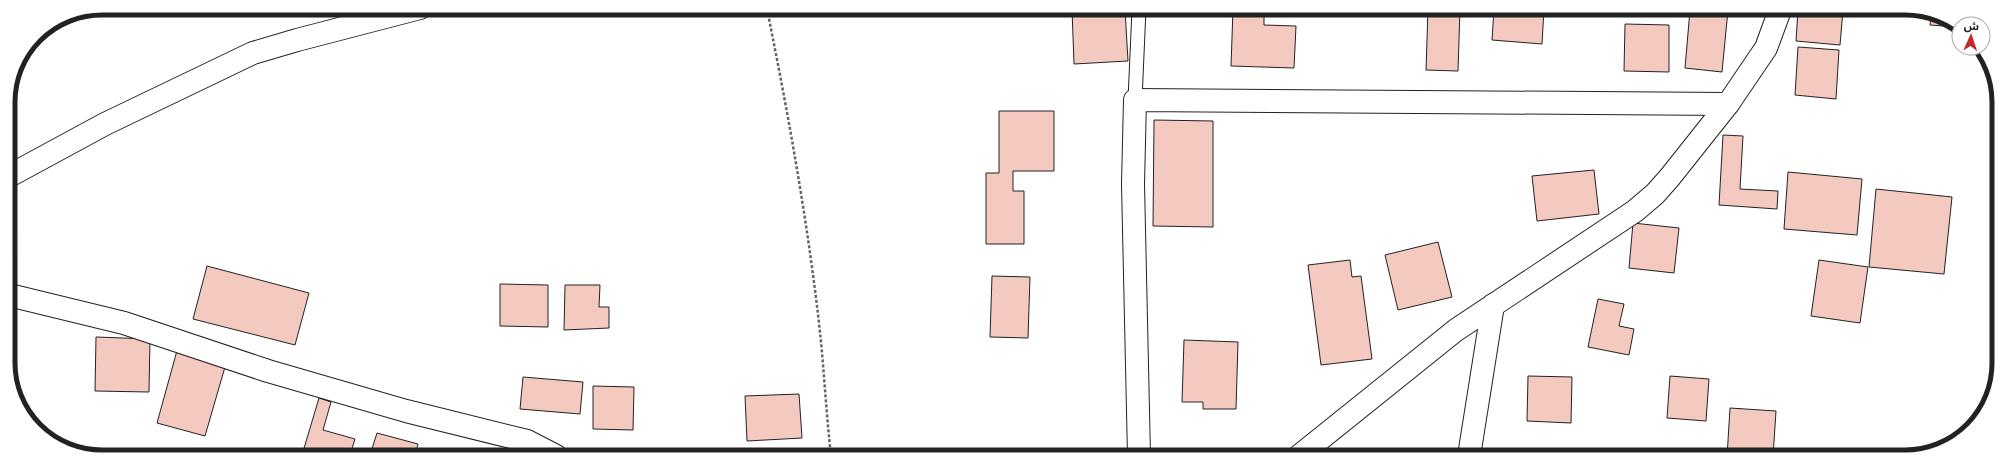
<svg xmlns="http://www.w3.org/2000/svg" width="2007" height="465" viewBox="0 0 2007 465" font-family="'DM Sans','Noto Sans Arabic',sans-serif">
	<rect width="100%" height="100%" fill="#fff"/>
	<g fill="#f3c9c0" stroke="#222">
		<path d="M1072,9H1125L1128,61L1074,64Z"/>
		<path d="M1233,9H1264V25L1296,26L1294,68L1231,66Z"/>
		<path d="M1428,9H1460L1458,71L1426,70Z"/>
		<path d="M1494,9H1544L1542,44L1492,40Z"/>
		<path d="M1690,10H1728L1722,72L1685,68Z"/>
		<path d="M1798,10H1843L1840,45L1796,41Z"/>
		<path d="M1931,14L1956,27L1930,25Z"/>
		<path d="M1625,24L1669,25V72L1624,71Z"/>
		<path d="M1798,47L1839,50L1836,99L1795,95Z"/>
		<path d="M999,111H1054V171H1013V191H1024V244H986V173H999Z"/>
		<path d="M1154,120L1213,121V227L1153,226Z"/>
		<path d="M1723,135L1743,136L1740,189L1778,191L1777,209L1719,205Z"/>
		<path d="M1594,170L1599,214L1537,221L1532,176Z"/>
		<path d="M1788,172L1862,179L1857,235L1784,229Z"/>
		<path d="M1876,189L1952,197L1944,274L1869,267Z"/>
		<path d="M1633,223L1679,228L1674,273L1629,268Z"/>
		<path d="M1438,242L1452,297L1398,310L1385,255Z"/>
		<path d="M1350,260L1352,277L1361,276L1372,359L1321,365L1308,265Z"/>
		<path d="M1819,260L1868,267L1860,323L1811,316Z"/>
		<path d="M207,266L309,293L295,345L193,319Z"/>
		<path d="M992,276L1030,277L1028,338L990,337Z"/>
		<path d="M500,284L548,285V327L500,326Z"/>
		<path d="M565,285H600L599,307H609V328L564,330Z"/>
		<path d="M1598,299L1624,304L1619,326L1634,329L1629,355L1588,347Z"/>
		<path d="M96,337L150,339L149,392L95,391Z"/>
		<path d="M1184,340L1238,342L1236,409H1203V402H1182Z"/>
		<path d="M178,347L227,360L205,436L157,423Z"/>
		<path d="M1528,376L1572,377L1571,423L1527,421Z"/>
		<path d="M1670,376L1709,379L1706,421L1667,418Z"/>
		<path d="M523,377L583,382L580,414L520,409Z"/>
		<path d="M593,386L634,387L633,430L593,429Z"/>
		<path d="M799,394L802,438L747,441L745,396Z"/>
		<path d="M319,398L331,402L323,430L355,439L350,455H302Z"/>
		<path d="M1730,408L1776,411L1773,457H1727Z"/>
		<path d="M377,433L418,444L415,456L370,455Z"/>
		<path d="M508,450L543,456H507Z"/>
		<path d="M442,452L475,456H441Z"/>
	</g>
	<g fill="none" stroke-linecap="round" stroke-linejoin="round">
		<g stroke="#222" stroke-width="15">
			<path id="lane" d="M1135,100L1139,9"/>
		</g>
		<g stroke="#222" stroke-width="24">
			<g id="street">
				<path d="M9,176L105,124L253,53L297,40L420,8"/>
				<path d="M9,295L124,323L268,371L406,411L527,441L556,456"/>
				<path d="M1139,456L1133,184L1135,100L1728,104"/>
				<path d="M1299,456L1456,330L1635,211L1655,194L1670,177L1728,104L1766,48L1780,10"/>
				<path d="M1469,456L1493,305"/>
			</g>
		</g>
		<path stroke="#646464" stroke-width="2.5" stroke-dasharray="3 2" stroke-linecap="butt" d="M767,9C788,113 807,218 819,323C824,367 826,412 831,456"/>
		<use href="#lane" stroke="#fff" stroke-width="13"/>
		<use href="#street" stroke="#fff" stroke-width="22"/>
	</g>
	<path d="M0 0H2007V465H0ZM102 15H1905A87 87 0 0 1 1992 102V363A87 87 0 0 1 1905 450H102A87 87 0 0 1 15 363V102A87 87 0 0 1 102 15Z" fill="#fff" fill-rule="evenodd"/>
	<path fill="none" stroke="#222" stroke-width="5" d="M102 15H1905A87 87 0 0 1 1992 102V363A87 87 0 0 1 1905 450H102A87 87 0 0 1 15 363V102A87 87 0 0 1 102 15Z"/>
	<g transform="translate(1971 36) rotate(3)"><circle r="19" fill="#ffffff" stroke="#a7a7a7"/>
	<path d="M0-3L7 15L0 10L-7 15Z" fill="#c62828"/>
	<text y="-6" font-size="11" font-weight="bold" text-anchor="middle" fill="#222222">ش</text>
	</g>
</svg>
